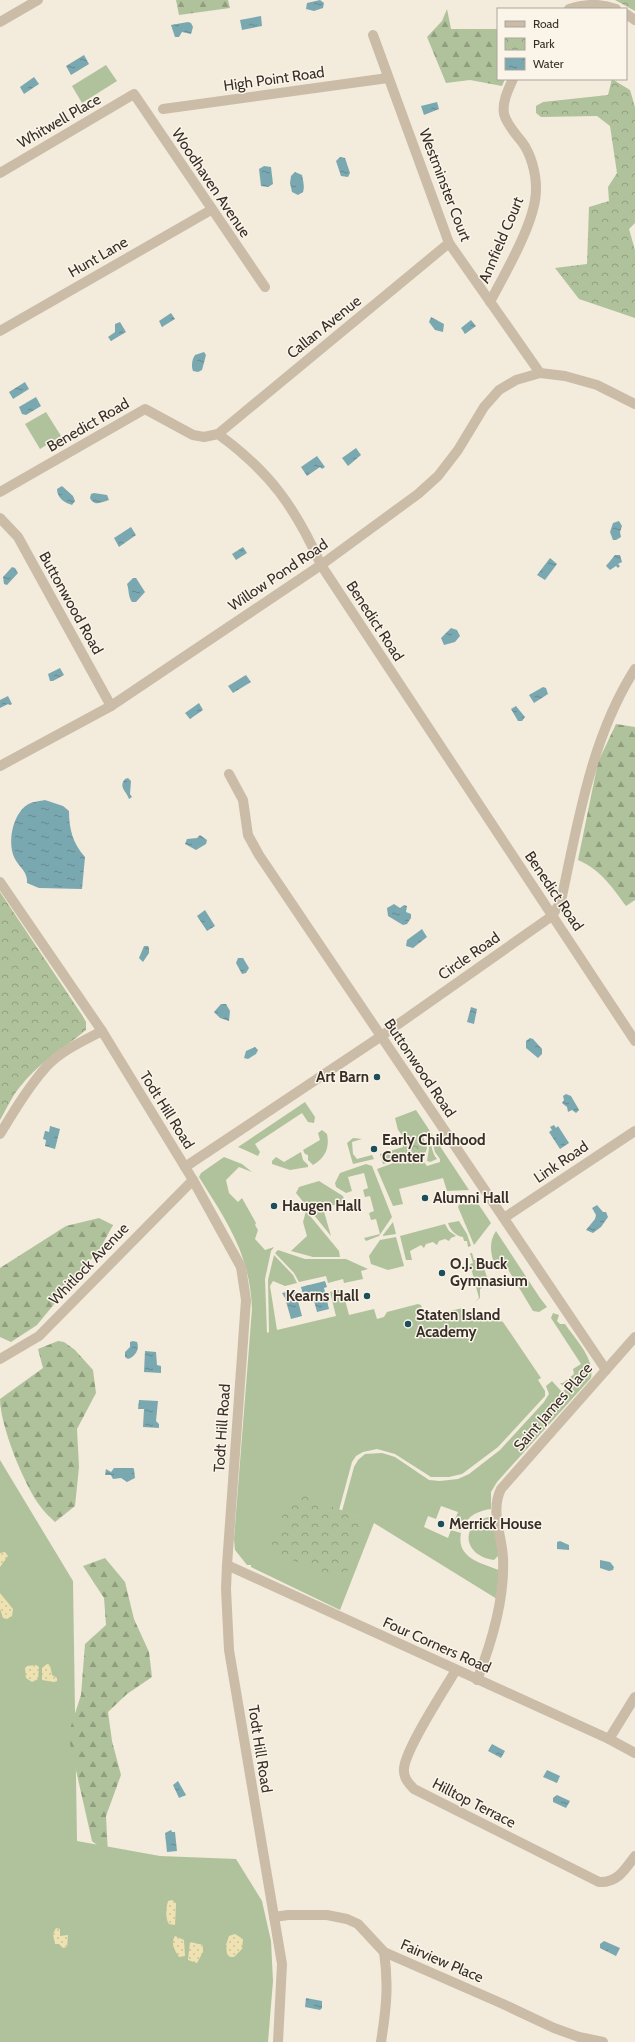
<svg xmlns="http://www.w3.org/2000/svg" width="635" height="2042" viewBox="0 0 635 2042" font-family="Cabin,sans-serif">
	<defs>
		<pattern id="forest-firs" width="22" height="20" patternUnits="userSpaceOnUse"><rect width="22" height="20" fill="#b0c29b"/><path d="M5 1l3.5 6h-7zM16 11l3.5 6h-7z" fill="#909e7e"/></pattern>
		<pattern id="sand-dots" width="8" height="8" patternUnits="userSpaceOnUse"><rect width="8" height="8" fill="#efe2b2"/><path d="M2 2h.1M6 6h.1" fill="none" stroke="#cec299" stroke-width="1.8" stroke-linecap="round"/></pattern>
		<pattern id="park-crowns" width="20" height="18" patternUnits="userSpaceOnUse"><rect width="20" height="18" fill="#b0c29b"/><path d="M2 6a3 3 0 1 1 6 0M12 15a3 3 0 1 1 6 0" fill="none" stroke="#909e7e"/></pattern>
		<pattern id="water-ripples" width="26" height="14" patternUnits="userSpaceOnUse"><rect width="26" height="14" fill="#7aa8b1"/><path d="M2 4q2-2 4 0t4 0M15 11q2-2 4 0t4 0" fill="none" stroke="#658990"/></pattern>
	</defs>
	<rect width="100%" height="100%" fill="#f3ebdc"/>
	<g fill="#b0c29b" fill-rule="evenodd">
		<path d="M106,65L117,81L82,103L72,86Z"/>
		<path d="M46,412L61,436L40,449L25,424Z"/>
		<path d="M305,1102L315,1117L314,1123L308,1122L302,1113L255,1144L260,1152L258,1156L238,1147Z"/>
		<path d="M416,1110L469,1190L447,1191L443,1178L399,1189L403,1204L393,1206L377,1169L396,1162L405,1153L417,1161L420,1136L410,1139L404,1146L405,1152L395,1161L383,1164L380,1154L403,1147L402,1135L398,1130L395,1118ZM424,1132L430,1135L435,1152L440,1159V1162L427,1166L423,1161L427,1148L422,1134Z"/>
		<path d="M322,1130L327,1134C330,1148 325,1158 313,1165L308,1160V1155L305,1154L303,1150L320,1140L318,1133Z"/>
		<path d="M427,1136C433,1141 430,1151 437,1159L430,1162L427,1161L429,1148Z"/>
		<path d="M353,1138L362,1139L352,1142L353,1154L357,1159L372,1155L374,1159L353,1164L347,1143Z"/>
		<path d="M301,1152L303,1160L308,1165V1167L290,1170L272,1164V1161L276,1157L284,1162Z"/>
		<path d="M224,1157L242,1164L252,1172L239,1167L226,1180L229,1193L238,1202L242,1198L256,1223L255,1225L258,1230L255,1239L265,1250L274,1247L271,1251L265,1279L267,1333L269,1332L268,1280L274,1255L293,1275L297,1283L285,1286L273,1281L270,1286L277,1330L336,1316L330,1292L342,1289L349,1315L374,1309L377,1319L384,1317L387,1312L418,1304L421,1305L424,1315L427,1316L463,1308L468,1315L476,1320L489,1317L503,1322L541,1378L538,1380L545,1391V1396L498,1447L462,1474L449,1477H431L395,1454L377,1449L363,1452L356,1456L352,1462L339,1510L292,1492L367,1520L342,1511L354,1467L358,1460L365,1454L382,1453L395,1457L429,1480L440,1481L458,1479L469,1474L500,1450L544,1402L549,1394L546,1386L552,1381L562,1392L566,1389L560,1383H563L574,1374L573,1369L581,1364L551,1318L553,1313L559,1315L557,1321L560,1324H565C575,1339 595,1358 591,1378L497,1482L491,1492V1509C476,1511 466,1517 461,1531L452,1527L458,1512L441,1506L436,1519L428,1516L424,1527L448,1538L451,1530L461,1533C456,1558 481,1563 499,1570L497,1599L374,1523L340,1610L251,1567V1565H247L235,1550L234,1539L252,1309C250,1254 227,1222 199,1177L201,1173Z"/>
		<path d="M366,1164L372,1166L392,1217L379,1236L366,1241L364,1238L380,1234L376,1219L371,1220L369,1213L374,1211L370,1196L365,1197L363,1190L368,1188L364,1173L348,1177L352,1191L346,1193L336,1187L335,1183L340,1173Z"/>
		<path d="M319,1181L343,1196L345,1202L323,1208L331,1236L296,1193L299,1187Z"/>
		<path d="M473,1196L491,1223L474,1245L458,1207L461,1200Z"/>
		<path d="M306,1211L339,1251L340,1257H313L291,1251L307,1236L303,1222Z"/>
		<path d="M459,1221L467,1234L471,1246L468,1247L467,1241H464L463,1237C456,1236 450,1230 448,1223Z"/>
		<path d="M393,1222L396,1234L383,1236V1235Z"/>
		<path d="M445,1224L449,1231L456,1236L451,1238L449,1241L445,1239L439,1241L437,1245L433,1242L426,1244L424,1248L421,1245L410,1251L412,1260H406L400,1236Z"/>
		<path d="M496,1231L540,1298L547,1307L539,1312L533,1311L506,1266L499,1269L495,1267C491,1254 488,1243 496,1231Z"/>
		<path d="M396,1237L404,1266L388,1270L371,1264L369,1256L380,1240Z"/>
		<path d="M278,1250L305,1259H346L368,1269L361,1271L363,1279L344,1283L343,1279L328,1283L326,1276L299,1282L294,1273L275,1253Z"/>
		<path d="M470,1253H472L474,1260H481L488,1280L487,1284L480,1289V1298L475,1302L479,1298L470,1264L473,1263Z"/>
		<path d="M0,1460L73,1581L77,1841L160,1856L236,1859L262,1901L271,1941L273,1981L268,2042H0Z"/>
		<path d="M489,1517L492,1518L499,1555L494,1560C462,1556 460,1523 489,1517Z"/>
	</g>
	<g fill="url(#forest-firs)">
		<path d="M176,0H228L230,8L179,15Z"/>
		<path d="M447,9L451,29H498V79H505L502,86L470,80L446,83L427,37L442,21Z"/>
		<path d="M616,724L635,727V900L626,906C612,887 601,870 578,860L598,762Z"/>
		<path d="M99,1218L113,1225L101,1247L37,1325L11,1342L0,1337V1268L66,1226Z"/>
		<path d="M58,1341L64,1342L75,1350L93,1370L96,1393L77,1429L79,1467L75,1506L55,1522C50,1517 44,1512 40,1506C24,1485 0,1425 0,1399L43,1368L38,1349Z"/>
		<path d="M105,1558L125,1582L134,1619L149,1652L152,1677L127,1694L108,1712L112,1741L121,1775L106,1816L108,1854L92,1841L68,1735L81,1695L85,1644L106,1625L104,1598L83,1566Z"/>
	</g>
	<g fill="url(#sand-dots)">
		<path d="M5,1552L8,1556L0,1567V1553Z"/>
		<path d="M0,1593L13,1609L12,1616L7,1619L3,1618L0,1609Z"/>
		<path d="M47,1664L50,1665L52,1675L57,1678V1681L54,1682L42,1680V1668Z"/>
		<path d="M36,1665L39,1667L38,1679L32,1682L26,1678L25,1668L27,1666Z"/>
		<path d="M172,1900L175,1902L176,1904L175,1925L169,1924C165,1919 166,1908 168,1901Z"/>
		<path d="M56,1928L60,1929V1936L68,1935L67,1947L63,1948L59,1944H55L53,1934Z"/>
		<path d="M235,1934L243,1939L242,1949L234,1957H230L227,1954L226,1945L229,1936Z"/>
		<path d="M175,1936L184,1940L185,1956L179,1957C175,1950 170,1944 175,1936Z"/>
		<path d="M190,1942L203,1945V1952L197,1963L188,1960Z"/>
	</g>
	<g fill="url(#park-crowns)">
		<path d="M615,0H635V11Z"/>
		<path d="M612,79L630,90L635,107V223L629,229L635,250V318L579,299L555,268L587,264L589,207L609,201L608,187L617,173L610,126L597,116L541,117L536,113V106L543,102L608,95Z"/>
		<path d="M0,892L82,1015L86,1022V1030C63,1049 37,1064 19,1088C11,1098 6,1110 0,1120Z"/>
		<path d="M420,1136L423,1137L426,1148L421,1160L417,1161L405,1153L404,1146L410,1139Z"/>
		<path d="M292,1491L367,1520L344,1580L269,1551Z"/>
	</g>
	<g fill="url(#water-ripples)">
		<path d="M320,0L324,3L323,8L314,11L306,9L307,3Z"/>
		<path d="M261,16L262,26L242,30L240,20Z"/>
		<path d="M188,22L191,23L193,27L191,34L182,32L179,37H175L171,25Z"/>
		<path d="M84,55L89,64L71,75L66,66Z"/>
		<path d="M34,77L39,84L24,94L20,87Z"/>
		<path d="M437,102L439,109L424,115L421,106Z"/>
		<path d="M340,157L345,158L350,173L348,177L341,176L336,161Z"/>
		<path d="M264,166L271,167L273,184L268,187L261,186L259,169Z"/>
		<path d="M295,172L302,175C303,180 305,188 303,192L298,195L292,192L290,183L291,176Z"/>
		<path d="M171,313L175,319L162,327L159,321Z"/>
		<path d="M431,317L444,324L443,332L435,330L429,322Z"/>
		<path d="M471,320L476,326L465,334L461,328Z"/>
		<path d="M120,322L126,332L111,341L108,337L115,332V324Z"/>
		<path d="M204,352L206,355L202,370L198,372L193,371C191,366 192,359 195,355Z"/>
		<path d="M25,382L29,389L13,399L9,392Z"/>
		<path d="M36,397L41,406L26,415L22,414L19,407Z"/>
		<path d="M356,448L361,455L348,466L342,458Z"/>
		<path d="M317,456L325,467L322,469L320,467L307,476L301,467Z"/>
		<path d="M62,486L73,496L75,501L72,505C65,503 57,498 57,489Z"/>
		<path d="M94,493L107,495L109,500C102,502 94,507 90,498L91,494Z"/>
		<path d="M619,521L622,526L620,532L621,537L616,540H613L610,532L613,523Z"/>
		<path d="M131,527L136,535L119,547L114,538Z"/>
		<path d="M243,547L247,553L236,560L232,554Z"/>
		<path d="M615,555H620L622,562L618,564L620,566L618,568L616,566L610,570L606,566Z"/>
		<path d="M550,558L557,564L545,580L537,575Z"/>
		<path d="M12,567L15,568L18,573L7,585L4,584L3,577Z"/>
		<path d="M133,578H136L145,592L136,602H132C128,597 129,589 127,584Z"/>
		<path d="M451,628L457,630L460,636L455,642L444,645L441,638Z"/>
		<path d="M60,668L64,675L53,681H50L48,674Z"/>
		<path d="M246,675L251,682L233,693L228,686Z"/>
		<path d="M543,687L546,688L548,694L534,703L529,695Z"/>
		<path d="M8,696L12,704L10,705L8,704L0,708V700Z"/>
		<path d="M199,703L203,710L190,719L185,713Z"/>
		<path d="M516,706L525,717L522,721H518L511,709Z"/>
		<path d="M128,778L131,781L130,794L132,797L129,799C127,792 118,787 125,779Z"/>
		<path d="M45,800L63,806L69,811C69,829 73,844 85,857L82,889L39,888L27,883C28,872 20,868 15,859C7,844 12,815 27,805C31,802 40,801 45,800Z"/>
		<path d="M200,835L207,840L206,844L196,850L185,844L187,839L197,838Z"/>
		<path d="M394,904L400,908L404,905L407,906L406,912L411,914V918L407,924L403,925L388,916L387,908Z"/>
		<path d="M205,910L215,926L207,931L197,916Z"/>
		<path d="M422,929L427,937L413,948L406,946L407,940Z"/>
		<path d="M144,946H148L149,948V953L143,962L139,958Z"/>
		<path d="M238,958H243L249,968L246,973L242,974L236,963Z"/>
		<path d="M221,1004H226L230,1011L229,1021L220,1018L214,1012Z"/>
		<path d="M471,1007L477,1009L474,1024L467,1022Z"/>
		<path d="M530,1038L533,1039L542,1049V1054L538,1058L526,1048V1041Z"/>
		<path d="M255,1047L258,1050L256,1054L248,1059L244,1058L246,1051Z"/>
		<path d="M566,1094L571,1096L578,1108L579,1110L576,1113L572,1110L568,1112L567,1107L562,1103L564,1100L563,1096Z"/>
		<path d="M554,1125L556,1128L558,1126L569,1143L560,1149L549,1132L552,1130L550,1127Z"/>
		<path d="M50,1126L60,1129L55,1149L45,1146L46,1140L43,1139L45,1131L49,1132Z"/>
		<path d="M597,1205L603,1212H606L608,1217L601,1227L593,1233L586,1230L595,1219L596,1215L592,1208Z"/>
		<path d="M325,1281L327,1287L324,1288L329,1309L317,1312L313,1297L304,1298L301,1287Z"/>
		<path d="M295,1290L302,1316L291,1319L285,1298L282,1293Z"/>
		<path d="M133,1341L137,1342C140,1349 135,1357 128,1359L125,1357V1352L130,1347V1342Z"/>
		<path d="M145,1351L156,1352L157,1365L161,1366V1373L144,1372Z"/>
		<path d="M139,1400L158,1401L156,1421L159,1424V1428L143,1427L144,1409H138Z"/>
		<path d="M114,1468H133L134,1469L135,1478L127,1482L121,1478L113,1479L111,1475H105L106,1469L111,1472Z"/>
		<path d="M560,1541L569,1545V1550L557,1549V1542Z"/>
		<path d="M600,1560L610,1562L614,1567L613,1570L609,1571L600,1568Z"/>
		<path d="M492,1744L505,1751L501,1758L488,1751Z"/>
		<path d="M547,1770L560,1776L557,1783L543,1777Z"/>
		<path d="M178,1781L186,1795L179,1798L173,1785Z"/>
		<path d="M557,1795L570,1801L566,1808L553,1802V1798Z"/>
		<path d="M171,1830L172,1832H175L177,1851L167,1852L165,1833Z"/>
		<path d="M604,1941L620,1948L616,1956L600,1948V1944Z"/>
		<path d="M306,1998L322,2001V2008L320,2010L305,2007Z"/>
	</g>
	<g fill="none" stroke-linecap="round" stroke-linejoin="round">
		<g stroke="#cbbca7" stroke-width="10">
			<path d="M569,9C586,4 600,3 616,9"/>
			<path d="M626,14L635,20"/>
			<path d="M0,22L38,0"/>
			<path d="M373,35L449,243L540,373"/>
			<path d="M163,109L388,78"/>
			<path d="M0,173L134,94L265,287"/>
			<path d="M490,302C505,273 537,220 536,188C536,173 531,154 522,142C515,133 507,125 504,114C502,102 508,90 513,79"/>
			<path d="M0,331L211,210"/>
			<path d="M218,434L449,243"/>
			<path d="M0,492L145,409L193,435L204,437L218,434C270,472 295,507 321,565L635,1041"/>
			<path d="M0,518L18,537L111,706"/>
			<path d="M0,766L111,706L321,565L418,494L438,476L458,450L484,407L499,390L516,380L540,373L565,376L597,385L635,404"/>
			<path d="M229,774L243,800L248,835L259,855L606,1370"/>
			<path d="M0,882L102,1031L193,1180L241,1267L246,1300L227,1565L226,1589L229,1650L282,1964L278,2042"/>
			<path d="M0,1134C14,1111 29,1086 47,1066C61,1051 83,1041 102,1031"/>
			<path d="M185,1167L380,1037L552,916L561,901C578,822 591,738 635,669"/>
			<path d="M504,1218L635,1131"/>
			<path d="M0,1359L39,1336L193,1180"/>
			<path d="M227,1565L609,1739L635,1753"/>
			<path d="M456,1670C444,1690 406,1748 404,1768C403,1777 408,1783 414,1789L599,1882C618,1883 625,1869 635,1856"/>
			<path d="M477,1680C492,1642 505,1599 503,1558C502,1535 490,1511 501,1489L635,1337"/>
			<path d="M609,1739L635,1697"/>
			<path d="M274,1917L288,1915H327L347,1919L358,1924L384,1952L503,2004L554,2028L579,2037L603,2042"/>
			<path d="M381,2042C386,2010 389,1985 384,1952"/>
		</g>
	</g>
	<g fill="#1c4f5b" stroke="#faf4e9" stroke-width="1.5">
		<circle cx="377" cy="1077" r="4"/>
		<circle cx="374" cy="1149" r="4"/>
		<circle cx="425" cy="1198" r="4"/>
		<circle cx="274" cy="1206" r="4"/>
		<circle cx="442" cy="1273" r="4"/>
		<circle cx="367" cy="1296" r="4"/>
		<circle cx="408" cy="1324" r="4"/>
		<circle cx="441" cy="1524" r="4"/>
	</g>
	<g text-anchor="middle" stroke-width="3" stroke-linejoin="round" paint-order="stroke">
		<g font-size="15" fill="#382f28" stroke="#faf4e9">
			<text transform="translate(274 79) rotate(-8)" y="5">High Point Road</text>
			<text transform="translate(59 121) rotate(-30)" y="5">Whitwell Place</text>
			<text transform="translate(211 183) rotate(56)" y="5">Woodhaven Avenue</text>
			<text transform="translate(445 185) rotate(69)" y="5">Westminster Court</text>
			<text transform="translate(501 240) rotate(-67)" y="5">Annfield Court</text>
			<text transform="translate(98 257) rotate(-30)" y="5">Hunt Lane</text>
			<text transform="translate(324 327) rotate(-39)" y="5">Callan Avenue</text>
			<text transform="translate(88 425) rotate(-30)" y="5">Benedict Road</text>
			<text transform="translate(278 575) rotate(-34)" y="5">Willow Pond Road</text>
			<text transform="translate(71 603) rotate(61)" y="5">Buttonwood Road</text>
			<text transform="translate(375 621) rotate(57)" y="5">Benedict Road</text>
			<text transform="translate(554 891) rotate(56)" y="5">Benedict Road</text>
			<text transform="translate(469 956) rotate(-35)" y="5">Circle Road</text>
			<text transform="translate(420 1068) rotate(56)" y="5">Buttonwood Road</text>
			<text transform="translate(167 1110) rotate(58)" y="5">Todt Hill Road</text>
			<text transform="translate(561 1162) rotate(-34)" y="5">Link Road</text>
			<text transform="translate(89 1264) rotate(-46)" y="5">Whitlock Avenue</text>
			<text transform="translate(553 1407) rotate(-49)" y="5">Saint James Place</text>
			<text transform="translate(222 1428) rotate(-86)" y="5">Todt Hill Road</text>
			<text transform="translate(437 1645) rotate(24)" y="5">Four Corners Road</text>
			<text transform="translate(260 1749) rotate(81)" y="5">Todt Hill Road</text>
			<text transform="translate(474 1803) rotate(27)" y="5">Hilltop Terrace</text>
			<text transform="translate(442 1961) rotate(23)" y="5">Fairview Place</text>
		</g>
		<g font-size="15" font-weight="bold" fill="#382f28" stroke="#faf4e9" text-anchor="start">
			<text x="369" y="1082" text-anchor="end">Art Barn</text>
			<text x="382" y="1145">Early Childhood<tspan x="382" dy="17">Center</tspan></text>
			<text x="433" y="1203">Alumni Hall</text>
			<text x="282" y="1211">Haugen Hall</text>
			<text x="450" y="1269">O.J. Buck<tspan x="450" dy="17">Gymnasium</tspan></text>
			<text x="359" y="1301" text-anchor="end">Kearns Hall</text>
			<text x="416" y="1320">Staten Island<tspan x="416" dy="17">Academy</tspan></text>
			<text x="449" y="1529">Merrick House</text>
		</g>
	</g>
	<rect x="497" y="8" width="130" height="72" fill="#faf4e9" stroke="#aca59c"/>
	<rect x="505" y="21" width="20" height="6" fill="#cbbca7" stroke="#aca59c"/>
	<text x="533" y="28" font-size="12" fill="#382f28">Road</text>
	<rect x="505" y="38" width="20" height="12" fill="url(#park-crowns)" stroke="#aca59c"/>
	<text x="533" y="48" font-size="12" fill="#382f28">Park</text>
	<rect x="505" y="58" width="20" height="12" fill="url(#water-ripples)" stroke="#aca59c"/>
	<text x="533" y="68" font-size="12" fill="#382f28">Water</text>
</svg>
